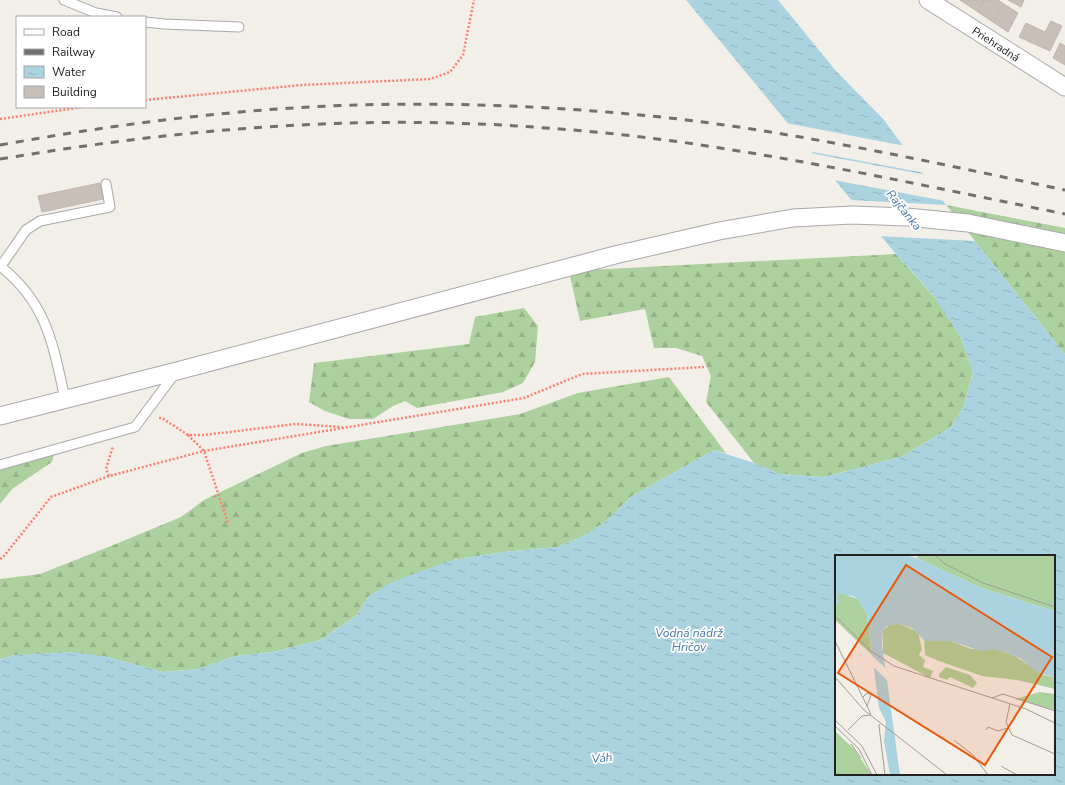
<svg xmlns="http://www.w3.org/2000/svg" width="1065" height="785" viewBox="0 0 1065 785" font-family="'Nunito Sans',sans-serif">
	<defs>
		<pattern id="forest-firs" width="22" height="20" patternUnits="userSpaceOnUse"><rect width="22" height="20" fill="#add19e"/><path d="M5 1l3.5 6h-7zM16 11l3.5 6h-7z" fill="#95b388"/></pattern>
		<pattern id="water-ripples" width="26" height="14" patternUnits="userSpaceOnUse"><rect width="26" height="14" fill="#aad3df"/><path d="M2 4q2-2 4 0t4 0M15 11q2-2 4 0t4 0" fill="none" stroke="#92b5bf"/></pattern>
	</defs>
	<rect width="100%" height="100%" fill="#f2efe9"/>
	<g fill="url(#forest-firs)">
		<path d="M946,205L1065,228V354Z"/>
		<path d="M896,254L936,299L961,338L973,373L963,408L950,428L901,457L824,477L779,474L754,463L706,402L711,376L702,356L676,348H654L645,309L580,321L569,271Z"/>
		<path d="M524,308L538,326L535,362L523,383L503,392L417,408L405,401L393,406L373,419H349L325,411L309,402L314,363L469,344L475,317Z"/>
		<path d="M669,377L726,453L714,450L632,496L605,522L583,536L557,547L503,552L453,560L369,596L356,616L320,640L273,652L235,656L198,669L163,672L103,656L15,655L0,659V579L40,574L106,548L181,517L204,500L302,453L326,446L520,414L578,393Z"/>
		<path d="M57,444L52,462L12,489L0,504V460Z"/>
	</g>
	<path fill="url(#water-ripples)" fill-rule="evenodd" d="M686,0H778L836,71L884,120L946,205L1065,354V785H0V659L15,655L71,652L103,656L163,672L198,669L235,656L273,652L320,640L356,616L369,596L394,581L453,560L503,552L557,547L583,536L605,522L632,496L714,450L754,463L779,474L824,477L901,457L950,428L963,408L973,374L961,338L933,295L896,254ZM836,556H1054V774H836Z"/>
	<g fill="#f2efe9">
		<path d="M786,123L905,146L925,173L808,151Z"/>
		<path d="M810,153L927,175L945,201L833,180Z"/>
		<path d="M850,200L946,205L975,241L879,236Z"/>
	</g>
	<g fill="#c7bfb8" stroke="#c4b6ab">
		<path d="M960,0H984L978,12Z"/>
		<path d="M984,0H998L1004,4L993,22L978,12Z"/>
		<path d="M1008,0H1024L1021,7Z"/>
		<path d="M1004,4L1018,13L1008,32L993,22Z"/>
		<path d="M1051,21L1062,26L1050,51L1019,37L1026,23L1045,32Z"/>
		<path d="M1060,43L1065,46V65L1053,58Z"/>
		<path d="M100,183L103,199L42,212L38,196Z"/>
	</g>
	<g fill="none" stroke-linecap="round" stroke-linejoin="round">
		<g stroke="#a9a9a9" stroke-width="11">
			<g id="service">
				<path d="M64,0L96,13L117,17"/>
				<path d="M145,22L164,24L239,27"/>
				<path d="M0,266C47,303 53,344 65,399"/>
				<path d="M1,266L26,230L40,221L110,207L106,184"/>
				<path d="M0,465L135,427L176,372"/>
			</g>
		</g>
		<g stroke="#a9a9a9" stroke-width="19">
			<g id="minor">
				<path d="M928,0L1065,87"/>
				<path d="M0,416L177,371L615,255L719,231L793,218L852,215L907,217L968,223L1065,243"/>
			</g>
		</g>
		<g stroke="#fa8072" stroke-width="2.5" stroke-dasharray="2 2" stroke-linecap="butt">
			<path d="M145,100L302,85L430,79L450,72L463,55L474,0"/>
			<path d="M0,119L83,107"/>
			<path d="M159,418H162L188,435H204L296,424L342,427"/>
			<path d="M188,435L204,451L228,523"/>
			<path d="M109,476L106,469L112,449L114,447"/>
			<path d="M0,559L4,556L51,497L109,476L204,451L524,398L582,374L704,367"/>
		</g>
		<use href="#service" stroke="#fff" stroke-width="9"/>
		<use href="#minor" stroke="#fff" stroke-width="17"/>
		<g stroke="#707070" stroke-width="3" stroke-dasharray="8 8" stroke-linecap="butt">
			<path d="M0,145C73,132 146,121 219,114C366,99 515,102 661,117C797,132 931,162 1065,190"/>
			<path d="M0,159C151,134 298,119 451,123C473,124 495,124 516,126C584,130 653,137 720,148C836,166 950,191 1065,214"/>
		</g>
	</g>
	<g text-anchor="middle" stroke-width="3.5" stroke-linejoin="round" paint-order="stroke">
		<g font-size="11" fill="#222" stroke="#fff">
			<text transform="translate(996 44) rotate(33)" y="4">Priehradná</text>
		</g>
		<g font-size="12" font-style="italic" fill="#4a7aab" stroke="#fff">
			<text transform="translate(904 210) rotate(51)" y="4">Rajčanka</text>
			<text x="689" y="637">Vodná nádrž<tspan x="689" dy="14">Hričov</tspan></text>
			<text transform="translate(602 758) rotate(-6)" y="4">Váh</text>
		</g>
	</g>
	<g transform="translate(835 555)">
		<rect width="220" height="220" fill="#f2efe9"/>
		<path d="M84,0H220V56L146,33L82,3ZM5,38L23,44L32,60L37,100L0,65L1,41ZM56,69H65L83,77L87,94L84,100L90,105L88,112L98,116L95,123L48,98V75ZM89,85L116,86L136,94H161L180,101L209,120L220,122V134L182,125L147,121L104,106L90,100ZM111,112L135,120L142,128L138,133L115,122L112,125L104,122V119ZM205,137L220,139V155L180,144ZM0,176L19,194L37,220H0Z" fill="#add19e"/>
		<path d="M0,0H70L82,3L146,33L220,56V122L204,118L185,103L161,94L146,96L116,86H90L77,73L65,69L52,71L48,75L47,89L65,220H55L49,186L51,167L44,153L32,60L23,44L18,41L3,39L4,49H0Z" fill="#aad3df"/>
		<path d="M37,101L53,115L52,125L36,110Z" fill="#f2efe9"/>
		<path fill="none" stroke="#9f9d99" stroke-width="1" d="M100,0L110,9L148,28L220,52M0,61L36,96L59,111L191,154L220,168M0,86L36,159M0,122L29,155L112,220M28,142L32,138L36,140L32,151M157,143L168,139L220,156M175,149L171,167L177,180L220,199M0,165L27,191L42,220M45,169L44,171L50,220M0,171L24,194L37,220M13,175L27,161L36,160M151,175L153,172L163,176L173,173M119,185L138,200L153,220M16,189L26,203M166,211L182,220"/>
		<path fill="#e8590c" fill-opacity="0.15" stroke="#e8590c" stroke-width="2" d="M71,10L217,102L150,210L3,118Z"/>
		<rect width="220" height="220" fill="none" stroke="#222" stroke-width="2"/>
	</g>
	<rect x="16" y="16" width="130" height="92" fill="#ffffff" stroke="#a7a7a7"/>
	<rect x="24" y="29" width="20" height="6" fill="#ffffff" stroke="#a7a7a7"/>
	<text x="52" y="36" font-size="12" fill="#222222">Road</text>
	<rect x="24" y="49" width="20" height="6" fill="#707070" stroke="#a7a7a7"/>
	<text x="52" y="56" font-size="12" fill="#222222">Railway</text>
	<rect x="24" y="66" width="20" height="12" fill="url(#water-ripples)" stroke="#a7a7a7"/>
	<text x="52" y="76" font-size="12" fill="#222222">Water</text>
	<rect x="24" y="86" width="20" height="12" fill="#c7bfb8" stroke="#a7a7a7"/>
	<text x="52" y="96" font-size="12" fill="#222222">Building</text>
</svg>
